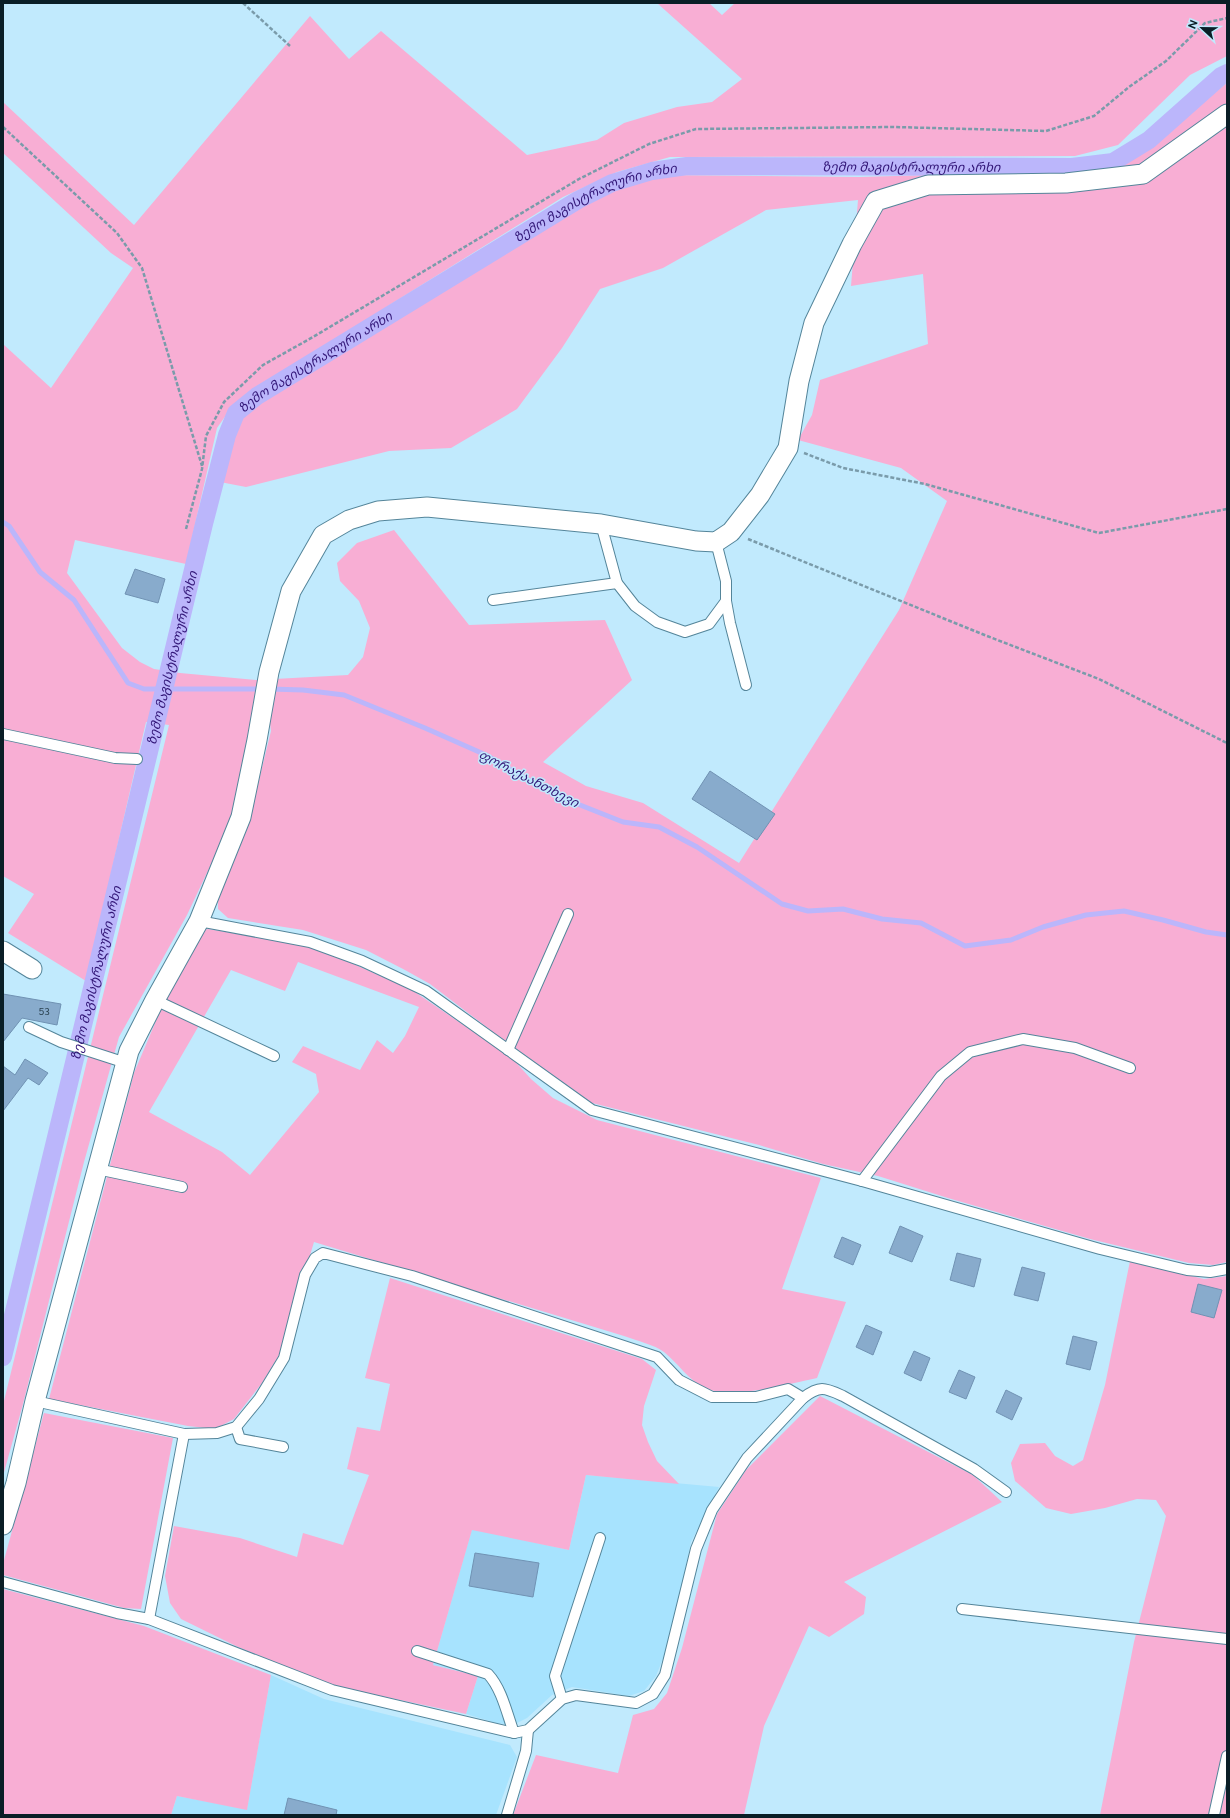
<svg xmlns="http://www.w3.org/2000/svg" width="1230" height="1818" viewBox="0 0 1230 1818" font-family="Figtree,'Noto Sans Georgian',sans-serif">
	<rect width="100%" height="100%" fill="#c1eafd"/>
	<g fill="#a7e3fe">
		<path d="M586,1475L719,1487L691,1542L670,1641L656,1676L644,1691L629,1696L572,1687L552,1695L527,1718L513,1725L496,1723L466,1714L478,1676L433,1665L472,1529L569,1550Z"/>
		<path d="M271,1675L324,1699L510,1745L517,1757L496,1815H171L177,1796L247,1809Z"/>
	</g>
	<g fill="#f8aed4" fill-rule="evenodd">
		<path d="M657,3H709L722,15L735,3H1227V56L1190,75L1118,145L1075,156L670,157L617,172L563,197L383,309L231,408L217,428L186,564L75,540L67,573L122,648L140,662L154,669L180,673L256,680L348,675L363,657L370,628L359,601L340,581L337,563L357,543L394,530L469,625L605,620L632,680L543,762L586,786L643,803L739,863L899,610L947,501L901,468L798,440L812,415L820,380L928,344L923,274L851,286L858,200L766,210L663,268L600,289L562,348L517,409L451,448L389,451L246,487L220,482L233,430L244,413L556,220L617,186L663,175L860,177L1105,170L1125,164L1227,83V1262L1213,1265L1189,1263L1090,1239L948,1198L878,1176L823,1164L759,1145L592,1103L497,1035L430,984L405,970L366,950L303,930L228,918L218,909V899L247,829L271,731L268,709L232,820L187,915L119,1037L84,1162L23,1404L3,1476V1405L169,725L146,722L86,981L8,933L34,894L3,876V344L51,388L133,268L111,253L3,153V102L134,225L310,16L349,59L381,31L527,155L597,140L624,123L677,107L712,102L742,79Z"/>
		<path d="M208,929L305,945L331,954L412,990L512,1058L531,1079L553,1098L597,1120L821,1178L782,1289L846,1302L817,1378C789,1384 731,1400 705,1388C688,1380 678,1363 664,1352C655,1345 635,1340 624,1336L314,1242L281,1352L262,1383L234,1419L215,1429L188,1426L49,1399L134,1073L161,1009L200,931ZM298,962L419,1007L405,1036L393,1053L377,1040L360,1070L303,1046L292,1062L316,1074L319,1092L250,1175L222,1152L149,1112L231,970L285,991Z"/>
		<path d="M1130,1261L1204,1279L1227,1276V1815H1100L1134,1642L1166,1516L1156,1500L1137,1499L1105,1508L1071,1514L1046,1508L1015,1481L1011,1463L1020,1444L1045,1443L1055,1456L1073,1466L1083,1460L1105,1385Z"/>
		<path d="M390,1278L642,1359L656,1370L644,1406L642,1425L648,1442L657,1461L679,1484L586,1475L569,1550L472,1530L433,1665L478,1676L466,1714L334,1686L238,1647L181,1619L170,1603L165,1576L174,1526L240,1538L297,1557L303,1533L343,1545L369,1475L347,1469L357,1427L380,1431L390,1384L365,1378Z"/>
		<path d="M820,1396L973,1475L1002,1502L844,1582L866,1597L864,1614L829,1637L809,1626L764,1726L744,1815H513L536,1755L618,1773L633,1715L654,1709L667,1693L682,1648L717,1514L746,1470Z"/>
		<path d="M44,1413L173,1438L141,1609L124,1608L3,1575V1564Z"/>
		<path d="M3,1589L144,1626L271,1675L247,1810L177,1796L171,1815H3Z"/>
	</g>
	<g fill="none" stroke-linecap="round" stroke-linejoin="round">
		<g stroke="#bbb6fb" stroke-width="5">
			<path d="M3,522L9,526L40,572L74,600L128,683L144,689H262"/>
			<path d="M270,689L303,690L344,695L425,728L486,755L535,784L575,803L623,822L659,827L697,847L782,904L808,911L843,909L882,919L921,923L965,946L1011,940L1043,927L1086,915L1124,911L1163,920L1206,932L1227,935"/>
		</g>
		<path stroke="#bbb6fb" stroke-width="18" id="s1" d="M3,1357L204,524L227,435L236,413L257,396L578,200L612,183L652,171L687,166L1072,167L1113,162L1149,140L1221,76L1227,73"/>
	</g>
	<g fill="#88abcc" stroke="#7092b3">
		<path d="M135,569L165,579L158,603L125,594Z"/>
		<path d="M710,771L775,814L757,840L692,799Z"/>
		<path d="M3,994L61,1004L57,1025L22,1018L3,1042Z"/>
		<path d="M25,1059L48,1073L39,1085L28,1078L3,1111V1066L15,1075Z"/>
		<path d="M900,1226L923,1236L912,1262L889,1253Z"/>
		<path d="M842,1237L861,1245L853,1265L834,1257Z"/>
		<path d="M957,1253L981,1259L974,1287L950,1280Z"/>
		<path d="M1022,1267L1045,1273L1038,1301L1014,1295Z"/>
		<path d="M1198,1284L1222,1290L1214,1318L1191,1312Z"/>
		<path d="M866,1325L882,1332L873,1355L856,1347Z"/>
		<path d="M1073,1336L1097,1342L1090,1370L1066,1364Z"/>
		<path d="M914,1351L930,1358L921,1381L904,1373Z"/>
		<path d="M959,1370L975,1377L966,1399L949,1392Z"/>
		<path d="M1006,1390L1022,1398L1012,1420L996,1412Z"/>
		<path d="M475,1553L539,1563L533,1597L469,1586Z"/>
		<path d="M288,1798L337,1810L336,1815H284Z"/>
	</g>
	<g fill="none" stroke-linecap="round" stroke-linejoin="round">
		<g stroke="#54859a" stroke-width="12">
			<g id="lane">
				<path d="M601,524L617,583L635,606L657,622L685,632L709,624L726,601"/>
				<path d="M716,542L726,581V601L730,623L746,685"/>
				<path d="M493,600L617,583"/>
				<path d="M3,734L115,758L137,759"/>
				<path d="M199,921L310,942L362,961L426,991L592,1110L862,1181L1100,1249L1187,1270L1210,1272L1227,1269"/>
				<path d="M155,1000L274,1056"/>
				<path d="M29,1027L61,1042L126,1063"/>
				<path d="M508,1050L568,914"/>
				<path d="M97,1169L182,1187"/>
				<path d="M862,1181L941,1076L970,1052L1023,1039L1075,1048L1130,1068"/>
				<path d="M803,1398C820,1385 825,1388 843,1396L974,1469L1006,1492"/>
				<path d="M236,1427L240,1439L283,1447"/>
				<path d="M3,1582L117,1613L149,1619L332,1690L514,1733L528,1730L562,1699L576,1695L636,1703L653,1694L665,1675L696,1549L712,1510L747,1458L803,1398L788,1389L756,1397H712L679,1380L657,1357L412,1276L323,1253L315,1258L305,1275L284,1358L259,1399L236,1427L217,1433L184,1434L35,1401"/>
				<path d="M962,1609L1227,1639"/>
				<path d="M149,1619L184,1434"/>
				<path d="M417,1651L488,1674C502,1689 507,1714 514,1733"/>
				<path d="M562,1699L555,1676L600,1538"/>
				<path d="M507,1815L526,1751L528,1730"/>
				<path d="M1214,1815L1227,1756"/>
			</g>
		</g>
		<g stroke="#54859a" stroke-width="21">
			<g id="street">
				<path d="M3,951L32,969"/>
				<path d="M3,1525L16,1483L35,1401L129,1051L155,1000L199,921L241,817L257,740L269,672L291,591L323,535L349,520L378,511L427,507L601,524L696,541L716,542L731,532L760,495L788,448L799,381L814,323L852,244L876,201L928,185L1066,183L1143,174L1227,114"/>
			</g>
		</g>
		<g stroke="#7a9baa" stroke-width="2.5" stroke-dasharray="4 2" stroke-linecap="butt">
			<path d="M243,3L290,46"/>
			<path d="M3,127L117,233L142,268L202,466"/>
			<path d="M804,453L843,468L925,484L1099,533L1227,509"/>
			<path d="M186,529L202,469L206,436L224,402L263,365L313,337L579,179L649,144L696,129L894,127L1046,131L1094,116L1129,87L1166,61L1205,23L1227,18"/>
			<path d="M748,539L987,636L1099,679L1227,743"/>
		</g>
		<use href="#lane" stroke="#fff" stroke-width="10"/>
		<use href="#street" stroke="#fff" stroke-width="19"/>
	</g>
	<g text-anchor="middle" stroke-width="3" stroke-linejoin="round" paint-order="stroke">
		<g font-size="10" fill="#2a4150">
			<text x="44" y="1015">53</text>
		</g>
		<g font-size="13" font-style="italic" fill="#331778" stroke="#c1eafd">
			<text dy="5" stroke="none"><textPath href="#s1" startOffset="1715">ზემო მაგისტრალური არხი</textPath></text>
			<text dy="5" stroke="none"><textPath href="#s1" startOffset="1391">ზემო მაგისტრალური არხი</textPath></text>
			<text dy="5" stroke="none"><textPath href="#s1" startOffset="1067">ზემო მაგისტრალური არხი</textPath></text>
			<text dy="5" stroke="none"><textPath href="#s1" startOffset="719">ზემო მაგისტრალური არხი</textPath></text>
			<text transform="translate(529 778) rotate(27)" y="5">ფორაქაანთხევი</text>
			<text dy="5" stroke="none"><textPath href="#s1" startOffset="395">ზემო მაგისტრალური არხი</textPath></text>
		</g>
	</g>
	<rect width="1230" height="1818" fill="none" stroke="#0a1e26" stroke-width="8"/>
	<g transform="translate(1202 28) rotate(292)" stroke="#c1eafd" stroke-width="3" paint-order="stroke">
	<path d="M0-3L7 15L0 10L-7 15Z" fill="#0a1e26"/>
	<text y="-6" font-size="11" font-weight="bold" text-anchor="middle" fill="#0a1e26">N</text>
	</g>
</svg>
